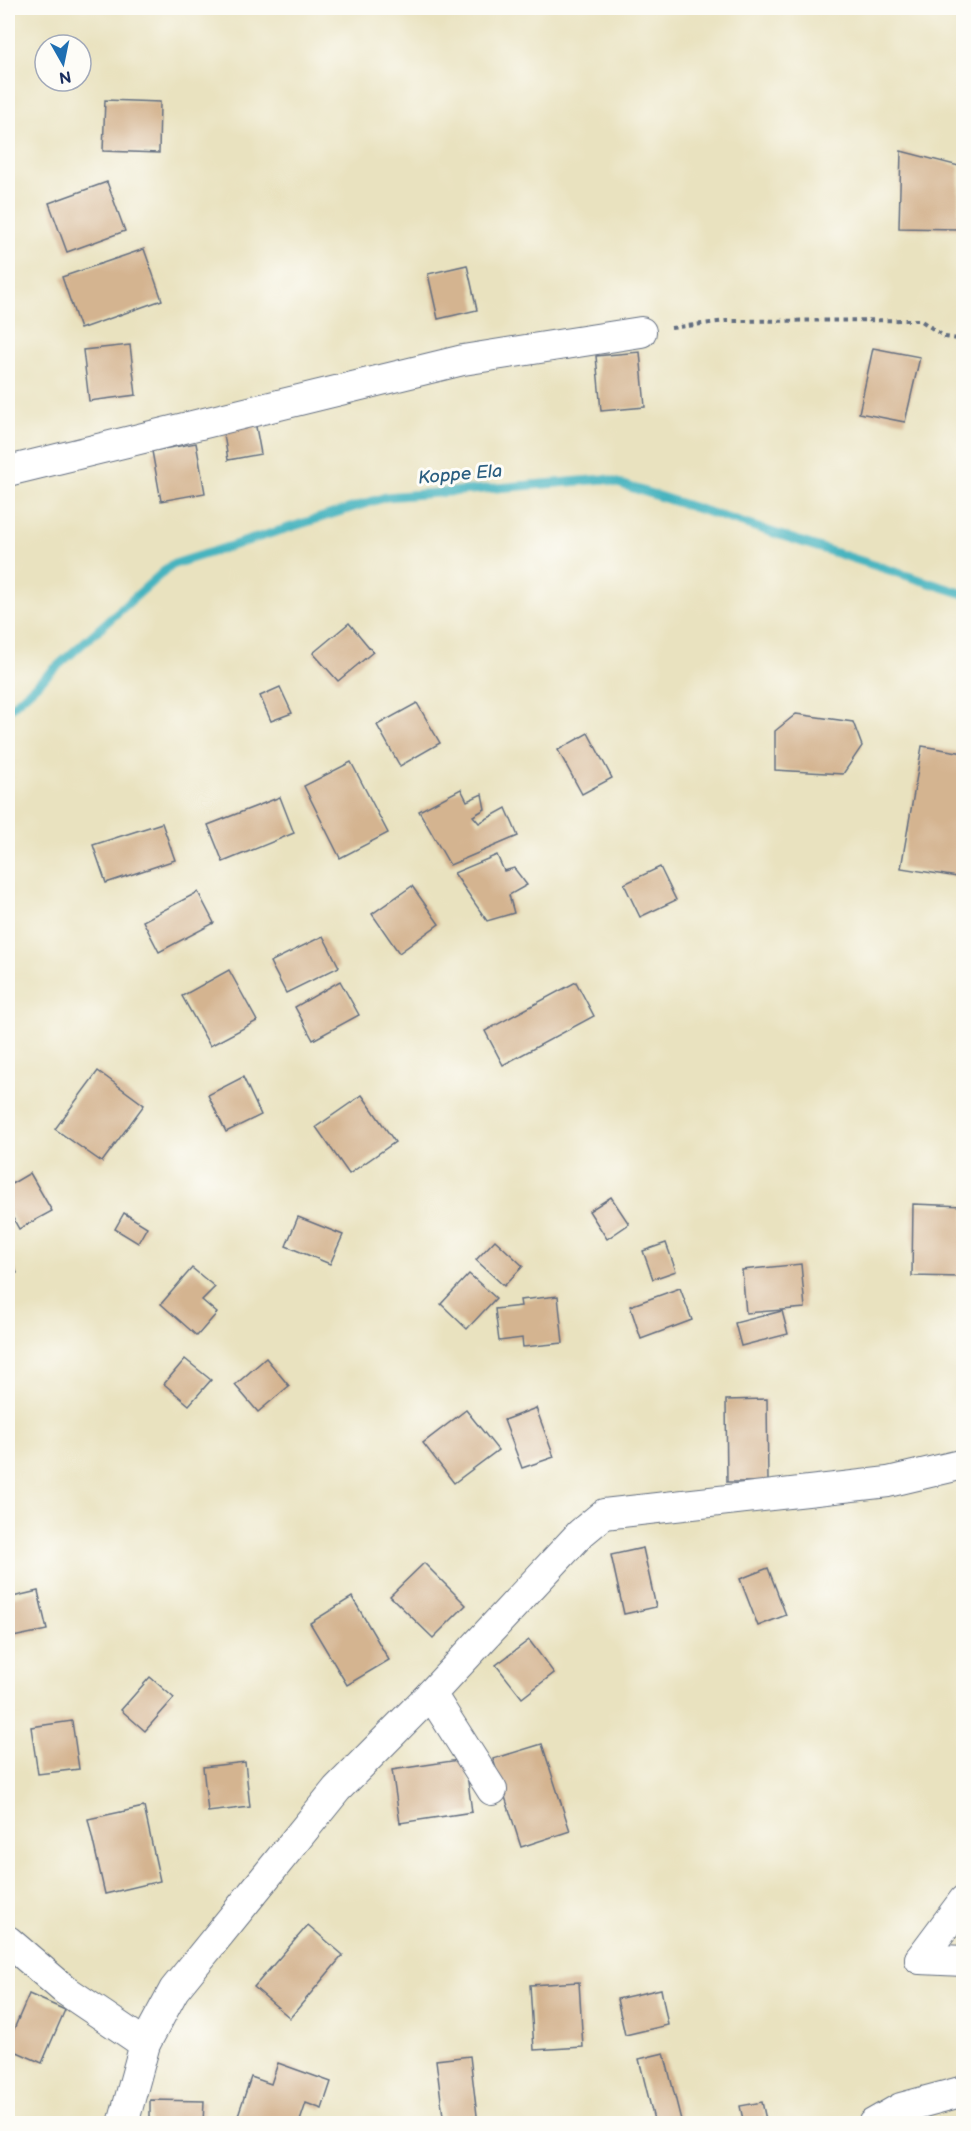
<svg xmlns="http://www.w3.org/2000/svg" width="971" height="2131" viewBox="0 0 971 2131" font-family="'Balsamiq Sans',sans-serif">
	<rect width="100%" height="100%" fill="#fdfcf7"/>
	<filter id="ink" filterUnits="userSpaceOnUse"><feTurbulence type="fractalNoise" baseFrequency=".0167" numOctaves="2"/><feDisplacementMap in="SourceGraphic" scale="12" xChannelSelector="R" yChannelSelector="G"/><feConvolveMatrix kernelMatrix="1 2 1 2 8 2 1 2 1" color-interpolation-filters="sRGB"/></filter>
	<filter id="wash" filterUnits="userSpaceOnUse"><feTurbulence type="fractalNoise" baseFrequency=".008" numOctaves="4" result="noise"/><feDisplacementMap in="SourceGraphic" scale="24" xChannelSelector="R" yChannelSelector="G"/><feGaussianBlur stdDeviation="1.35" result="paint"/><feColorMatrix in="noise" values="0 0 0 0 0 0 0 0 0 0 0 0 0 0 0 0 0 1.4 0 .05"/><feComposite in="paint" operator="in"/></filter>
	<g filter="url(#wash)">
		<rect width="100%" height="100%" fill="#e9e2bf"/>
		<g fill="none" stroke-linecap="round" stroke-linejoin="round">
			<path stroke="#46b4bf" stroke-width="9" d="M8,710L171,565L386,497L605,479L964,594"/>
		</g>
		<g id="blocks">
			<g fill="#d4b490">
				<path d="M105,100L160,102L159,153L103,151Z"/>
				<path d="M901,151L959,166L958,229L899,228Z"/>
				<path d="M107,182L125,231L67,252L49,203Z"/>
				<path d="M144,249L162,300L80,329L62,277Z"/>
				<path d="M467,265L477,310L438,319L428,274Z"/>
				<path d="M130,345L136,395L89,401L83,350Z"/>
				<path d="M873,348L920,357L905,422L859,413Z"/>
				<path d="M640,352L645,407L601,411L596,356Z"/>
				<path d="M254,416L261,454L228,460L222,421Z"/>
				<path d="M196,443L205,493L161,501L152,451Z"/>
				<path d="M349,623L373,652L338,681L313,653Z"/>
				<path d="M280,687L292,713L271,721L260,696Z"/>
				<path d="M417,703L440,743L400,766L377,725Z"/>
				<path d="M796,714L853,722L862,746L843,774L775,770V731Z"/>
				<path d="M588,733L612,778L582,794L558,750Z"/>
				<path d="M922,746L964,753V878L901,868Z"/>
				<path d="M351,762L388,833L340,858L304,786Z"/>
				<path d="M461,789L467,801L482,794L485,809L473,816L479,823L506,808L518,836L450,865L419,811Z"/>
				<path d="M280,797L294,833L223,862L208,825Z"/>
				<path d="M162,823L175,860L106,883L93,845Z"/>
				<path d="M497,855L504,871L514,868L527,885L509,895L514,913L487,921L454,873Z"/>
				<path d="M660,867L676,900L640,917L624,884Z"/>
				<path d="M412,886L439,924L399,953L372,914Z"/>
				<path d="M198,892L214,923L159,952L143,921Z"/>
				<path d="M323,936L339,967L286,993L270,962Z"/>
				<path d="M229,970L257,1021L210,1046L182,996Z"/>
				<path d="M340,981L359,1015L313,1040L295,1007Z"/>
				<path d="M576,982L594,1016L503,1065L485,1031Z"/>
				<path d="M98,1071L144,1105L102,1162L55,1129Z"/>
				<path d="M243,1077L261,1115L226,1132L208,1095Z"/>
				<path d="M362,1095L395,1142L349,1174L316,1127Z"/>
				<path d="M30,1173L52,1211L19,1229L8,1209V1186Z"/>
				<path d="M611,1197L629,1224L607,1239L589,1211Z"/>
				<path d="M913,1204L964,1206L962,1277L912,1276Z"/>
				<path d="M124,1213L147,1227L138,1243L115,1229Z"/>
				<path d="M298,1217L343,1235L330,1264L286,1246Z"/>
				<path d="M495,1240L523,1266L504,1286L476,1260Z"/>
				<path d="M666,1243L676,1271L653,1279L643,1251Z"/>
				<path d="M8,1254L17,1273L8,1278Z"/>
				<path d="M801,1264L805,1308L746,1313L742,1270Z"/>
				<path d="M192,1268L215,1287L202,1300L217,1313L197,1336L161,1304Z"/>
				<path d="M469,1274L496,1298L467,1329L441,1304Z"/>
				<path d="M680,1288L692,1320L641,1339L630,1306Z"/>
				<path d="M558,1296L563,1343L523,1347L522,1338L499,1341L495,1309L521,1306L520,1300Z"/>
				<path d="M782,1311L788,1334L741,1346L735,1323Z"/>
				<path d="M266,1358L289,1386L258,1412L235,1385Z"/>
				<path d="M185,1359L211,1380L189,1405L164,1384Z"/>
				<path d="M767,1399L768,1482H727L726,1400Z"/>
				<path d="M536,1408L554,1457L522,1468L504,1420Z"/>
				<path d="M466,1410L498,1450L454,1483L423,1443Z"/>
				<path d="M643,1548L656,1607L624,1614L611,1555Z"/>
				<path d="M424,1563L466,1605L433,1638L390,1596Z"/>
				<path d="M768,1568L786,1615L758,1626L740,1579Z"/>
				<path d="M38,1591L47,1630L8,1638V1598Z"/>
				<path d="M352,1597L389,1660L347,1685L310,1623Z"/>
				<path d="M529,1640L554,1673L522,1698L496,1665Z"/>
				<path d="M150,1677L174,1698L145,1731L121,1710Z"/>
				<path d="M72,1721L79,1769L38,1774L31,1727Z"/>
				<path d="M542,1744L570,1831L521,1847L493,1759Z"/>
				<path d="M465,1759L472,1812L400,1823L392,1770Z"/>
				<path d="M245,1762L250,1807L208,1812L203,1767Z"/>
				<path d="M144,1807L160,1881L105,1894L88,1819Z"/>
				<path d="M308,1925L343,1955L290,2018L254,1987Z"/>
				<path d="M579,1982L583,2047L534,2050L530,1985Z"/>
				<path d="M661,1989L668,2025L625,2035L617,1999Z"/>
				<path d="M29,1994L65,2010L42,2063L8,2048V2043Z"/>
				<path d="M664,2053L681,2120L668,2124H655L639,2059Z"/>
				<path d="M470,2056L478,2124H444L436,2060Z"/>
				<path d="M278,2063L331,2082L322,2109L306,2103L299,2124H235L251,2077L271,2084Z"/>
				<path d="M150,2100L204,2101L203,2124H150Z"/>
				<path d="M762,2102L767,2124H744L740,2106Z"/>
			</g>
		</g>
	</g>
	<g filter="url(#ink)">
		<use href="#blocks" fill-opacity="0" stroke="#636e80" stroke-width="1.5"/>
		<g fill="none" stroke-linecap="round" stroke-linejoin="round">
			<g stroke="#636e80" stroke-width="32">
				<g id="street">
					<path d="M8,471L463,360L641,332"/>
					<path d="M431,1694L581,1533L604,1514L888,1482L964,1464"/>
					<path d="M8,1941L65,1990L145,2044"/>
					<path d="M920,1959L964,1900"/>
					<path d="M920,1959L964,1961"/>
					<path d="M123,2124L145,2044L174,1990L337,1789L431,1694L492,1790"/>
					<path d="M873,2124L901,2108L964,2091"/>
				</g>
			</g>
			<path stroke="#636e80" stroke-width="4" stroke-dasharray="4.5 4.5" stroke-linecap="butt" d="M671,328L726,321L920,320L945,337L964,340"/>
			<use href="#street" stroke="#fff" stroke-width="30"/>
		</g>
	</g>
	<g text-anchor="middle" stroke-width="6" stroke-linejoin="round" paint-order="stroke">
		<g font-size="18" font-style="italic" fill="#2a5e80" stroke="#fdfcf7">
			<text transform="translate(460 474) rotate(-5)" y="6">Koppe Ela</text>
		</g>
	</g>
	<rect width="971" height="2131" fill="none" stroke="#fdfcf7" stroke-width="30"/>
	<g transform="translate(63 63) rotate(171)"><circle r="28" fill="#fdfcf7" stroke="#a3aaba" stroke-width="1.5"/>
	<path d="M0-4.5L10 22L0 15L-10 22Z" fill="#1f6fb2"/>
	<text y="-9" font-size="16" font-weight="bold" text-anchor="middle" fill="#1b2f5e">N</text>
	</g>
</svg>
